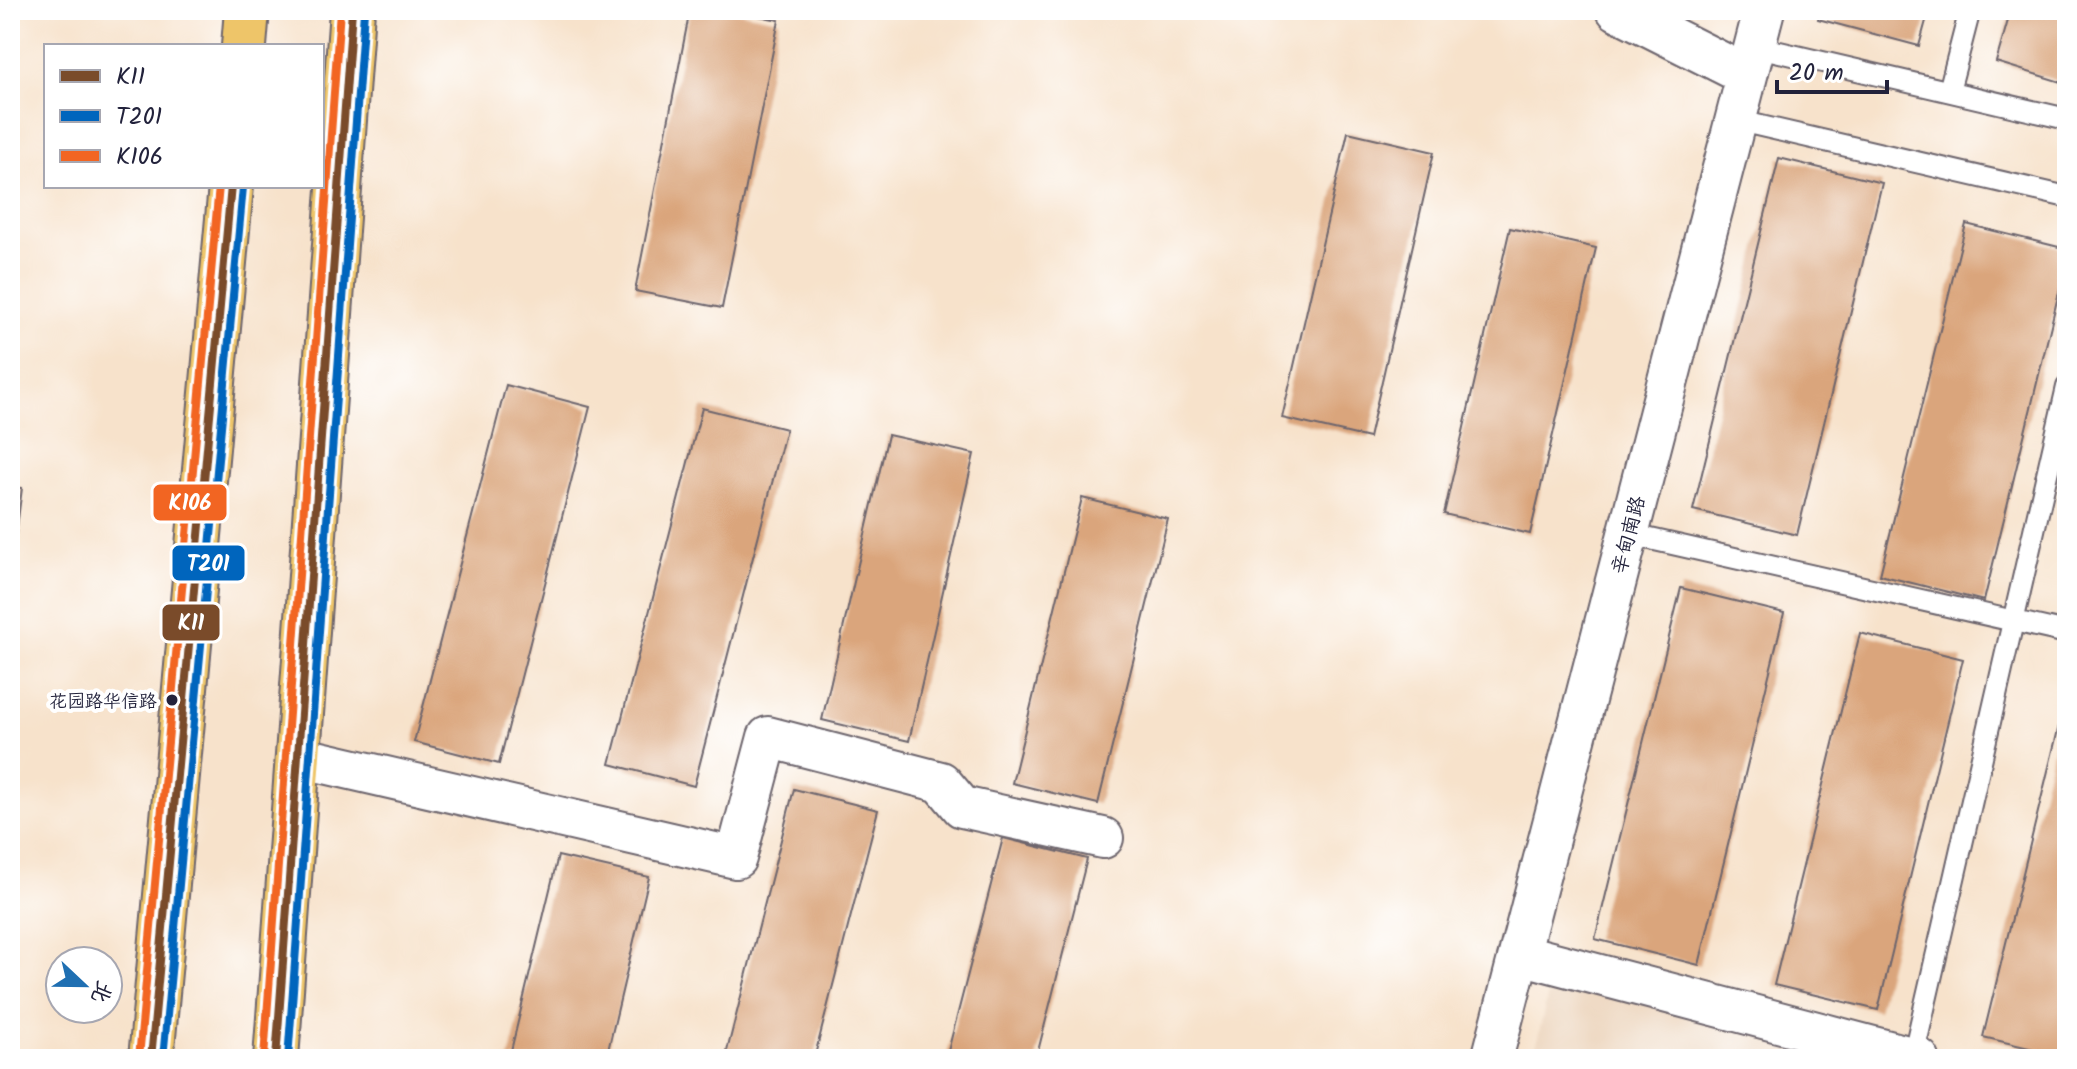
<svg xmlns="http://www.w3.org/2000/svg" width="2077" height="1069" viewBox="0 0 2077 1069" font-family="Kalam,'LXGW WenKai TC',sans-serif">
	<rect width="100%" height="100%" fill="#fff"/>
	<filter id="ink" filterUnits="userSpaceOnUse"><feTurbulence type="fractalNoise" baseFrequency=".0125" numOctaves="2"/><feDisplacementMap in="SourceGraphic" scale="16" xChannelSelector="R" yChannelSelector="G"/><feConvolveMatrix kernelMatrix="1 2 1 2 8 2 1 2 1" color-interpolation-filters="sRGB"/></filter>
	<filter id="wash" filterUnits="userSpaceOnUse"><feTurbulence type="fractalNoise" baseFrequency=".006" numOctaves="4" result="noise"/><feDisplacementMap in="SourceGraphic" scale="32" xChannelSelector="R" yChannelSelector="G"/><feGaussianBlur stdDeviation="1.8" result="paint"/><feColorMatrix in="noise" values="0 0 0 0 0 0 0 0 0 0 0 0 0 0 0 0 0 1.4 0 .05"/><feComposite in="paint" operator="in"/></filter>
	<g filter="url(#wash)">
		<rect width="100%" height="100%" fill="#f7e2cb"/>
		<path fill="#ebd2b8" d="M1552,977L1847,1059H1533Z"/>
		<g id="blocks">
			<g fill="#daa57c">
				<path d="M690,10H727L779,20L722,308L635,291Z"/>
				<path d="M1820,10H1929L1919,46L1818,19Z"/>
				<path d="M2011,10H2067V84L1996,62Z"/>
				<path d="M1348,132L1434,152L1369,438L1282,418Z"/>
				<path d="M1779,158L1882,183L1797,535L1693,510Z"/>
				<path d="M1966,224L2067,249V259L1984,601L1880,575Z"/>
				<path d="M1510,228L1596,248L1530,534L1444,514Z"/>
				<path d="M506,385L590,407L499,764L414,742Z"/>
				<path d="M702,408L786,429L694,786L610,764Z"/>
				<path d="M888,435L974,454L909,741L822,720Z"/>
				<path d="M10,487L22,488L12,566H10Z"/>
				<path d="M1082,498L1168,519L1098,804L1012,783Z"/>
				<path d="M1681,588L1784,613L1699,965L1595,939Z"/>
				<path d="M1860,633L1963,659L1878,1010L1774,985Z"/>
				<path d="M2066,697H2067V1057L1983,1037Z"/>
				<path d="M794,789L878,810L814,1059H725Z"/>
				<path d="M1003,838L1087,859L1036,1059H946Z"/>
				<path d="M558,856L649,877L606,1059H509Z"/>
			</g>
		</g>
	</g>
	<g filter="url(#ink)">
		<use href="#blocks" fill-opacity="0" stroke="#6d656d" stroke-width="2"/>
		<g fill="none" stroke-linecap="round" stroke-linejoin="round">
			<g stroke="#6d656d" stroke-width="24">
				<g id="lane">
					<path d="M1754,46L2067,119"/>
					<path d="M1949,91L1970,10"/>
					<path d="M1735,120L2067,197"/>
					<path d="M1628,534L2067,633"/>
					<path d="M1913,1057L2067,387"/>
				</g>
			</g>
			<g stroke="#6d656d" stroke-width="44">
				<g id="street">
					<path d="M1617,10L1746,75"/>
					<path d="M299,757L736,858L768,737L941,782L962,807L1103,838"/>
					<path d="M1520,954L1919,1059"/>
					<path d="M1492,1059L1764,10"/>
				</g>
			</g>
			<g stroke="#6d656d" stroke-width="48">
				<g id="primary">
					<path d="M244,46L247,10"/>
					<path d="M151,1059L231,186"/>
					<path d="M276,1059L352,10"/>
				</g>
			</g>
			<use href="#lane" stroke="#fff" stroke-width="20"/>
			<use href="#street" stroke="#fff" stroke-width="40"/>
			<use href="#primary" stroke="#eec569" stroke-width="44"/>
			<g stroke="#fff" stroke-width="14">
				<g id="bus-1">
					<path d="M151,1059L231,186"/>
					<path d="M276,1059L352,10"/>
				</g>
			</g>
			<g stroke="#fff" stroke-width="14">
				<g id="bus-2">
					<path d="M163,1059L243,187"/>
					<path d="M288,1059L364,11"/>
				</g>
			</g>
			<g stroke="#fff" stroke-width="14">
				<g id="bus-3">
					<path d="M139,1058L219,186"/>
					<path d="M264,1058L340,10"/>
				</g>
			</g>
			<use href="#bus-1" stroke="#7a4b2a" stroke-width="8"/>
			<use href="#bus-2" stroke="#0065bd" stroke-width="8"/>
			<use href="#bus-3" stroke="#f26522" stroke-width="8"/>
		</g>
	</g>
	<circle fill="#22223b" stroke="#fff" stroke-width="3" cx="172" cy="700" r="7"/>
	<g text-anchor="middle" stroke-width="8" stroke-linejoin="round" paint-order="stroke">
		<g font-size="18" fill="#22223b" stroke="#fff" text-anchor="end">
			<text x="157" y="707">花园路华信路</text>
		</g>
		<g font-size="20" fill="#22223b" stroke="#fff">
			<text transform="translate(1628 535) rotate(-76)" y="7">辛甸南路</text>
		</g>
	</g>
	<g stroke="#fff" stroke-width="3">
		<rect x="152" y="483" width="76" height="39" rx="8" fill="#f26522"/>
		<rect x="171" y="544" width="75" height="38" rx="8" fill="#0065bd"/>
		<rect x="161" y="603" width="60" height="39" rx="8" fill="#7a4b2a"/>
	</g>
	<g font-size="22" text-anchor="middle" font-weight="bold" fill="#fff">
		<text x="190" y="510">K106</text>
		<text x="208" y="571">T201</text>
		<text x="191" y="630">K11</text>
	</g>
	<rect width="2077" height="1069" fill="none" stroke="#fff" stroke-width="40"/>
	<rect x="44" y="44" width="280" height="144" fill="#ffffff" stroke="#a7a7b1" stroke-width="2"/>
	<rect x="60" y="70" width="40" height="12" fill="#7a4b2a" stroke="#a7a7b1" stroke-width="2"/>
	<text x="116" y="84" font-size="24" fill="#22223b">K11</text>
	<rect x="60" y="110" width="40" height="12" fill="#0065bd" stroke="#a7a7b1" stroke-width="2"/>
	<text x="116" y="124" font-size="24" fill="#22223b">T201</text>
	<rect x="60" y="150" width="40" height="12" fill="#f26522" stroke="#a7a7b1" stroke-width="2"/>
	<text x="116" y="164" font-size="24" fill="#22223b">K106</text>
	<g transform="translate(84 985) rotate(112)"><circle r="38" fill="#ffffff" stroke="#a7a7b1" stroke-width="2"/>
	<path d="M0-6L14 30L0 20L-14 30Z" fill="#1f6fb2"/>
	<text y="-12" font-size="22" font-weight="bold" text-anchor="middle" fill="#22223b">北</text>
	</g>
	<path d="M1777 80v12h110v-12" fill="none" stroke="#22223b" stroke-width="4"/>
	<text x="1789" y="80" font-size="24" fill="#22223b" stroke="#ffffff" stroke-width="6" paint-order="stroke">20 m</text>
</svg>
